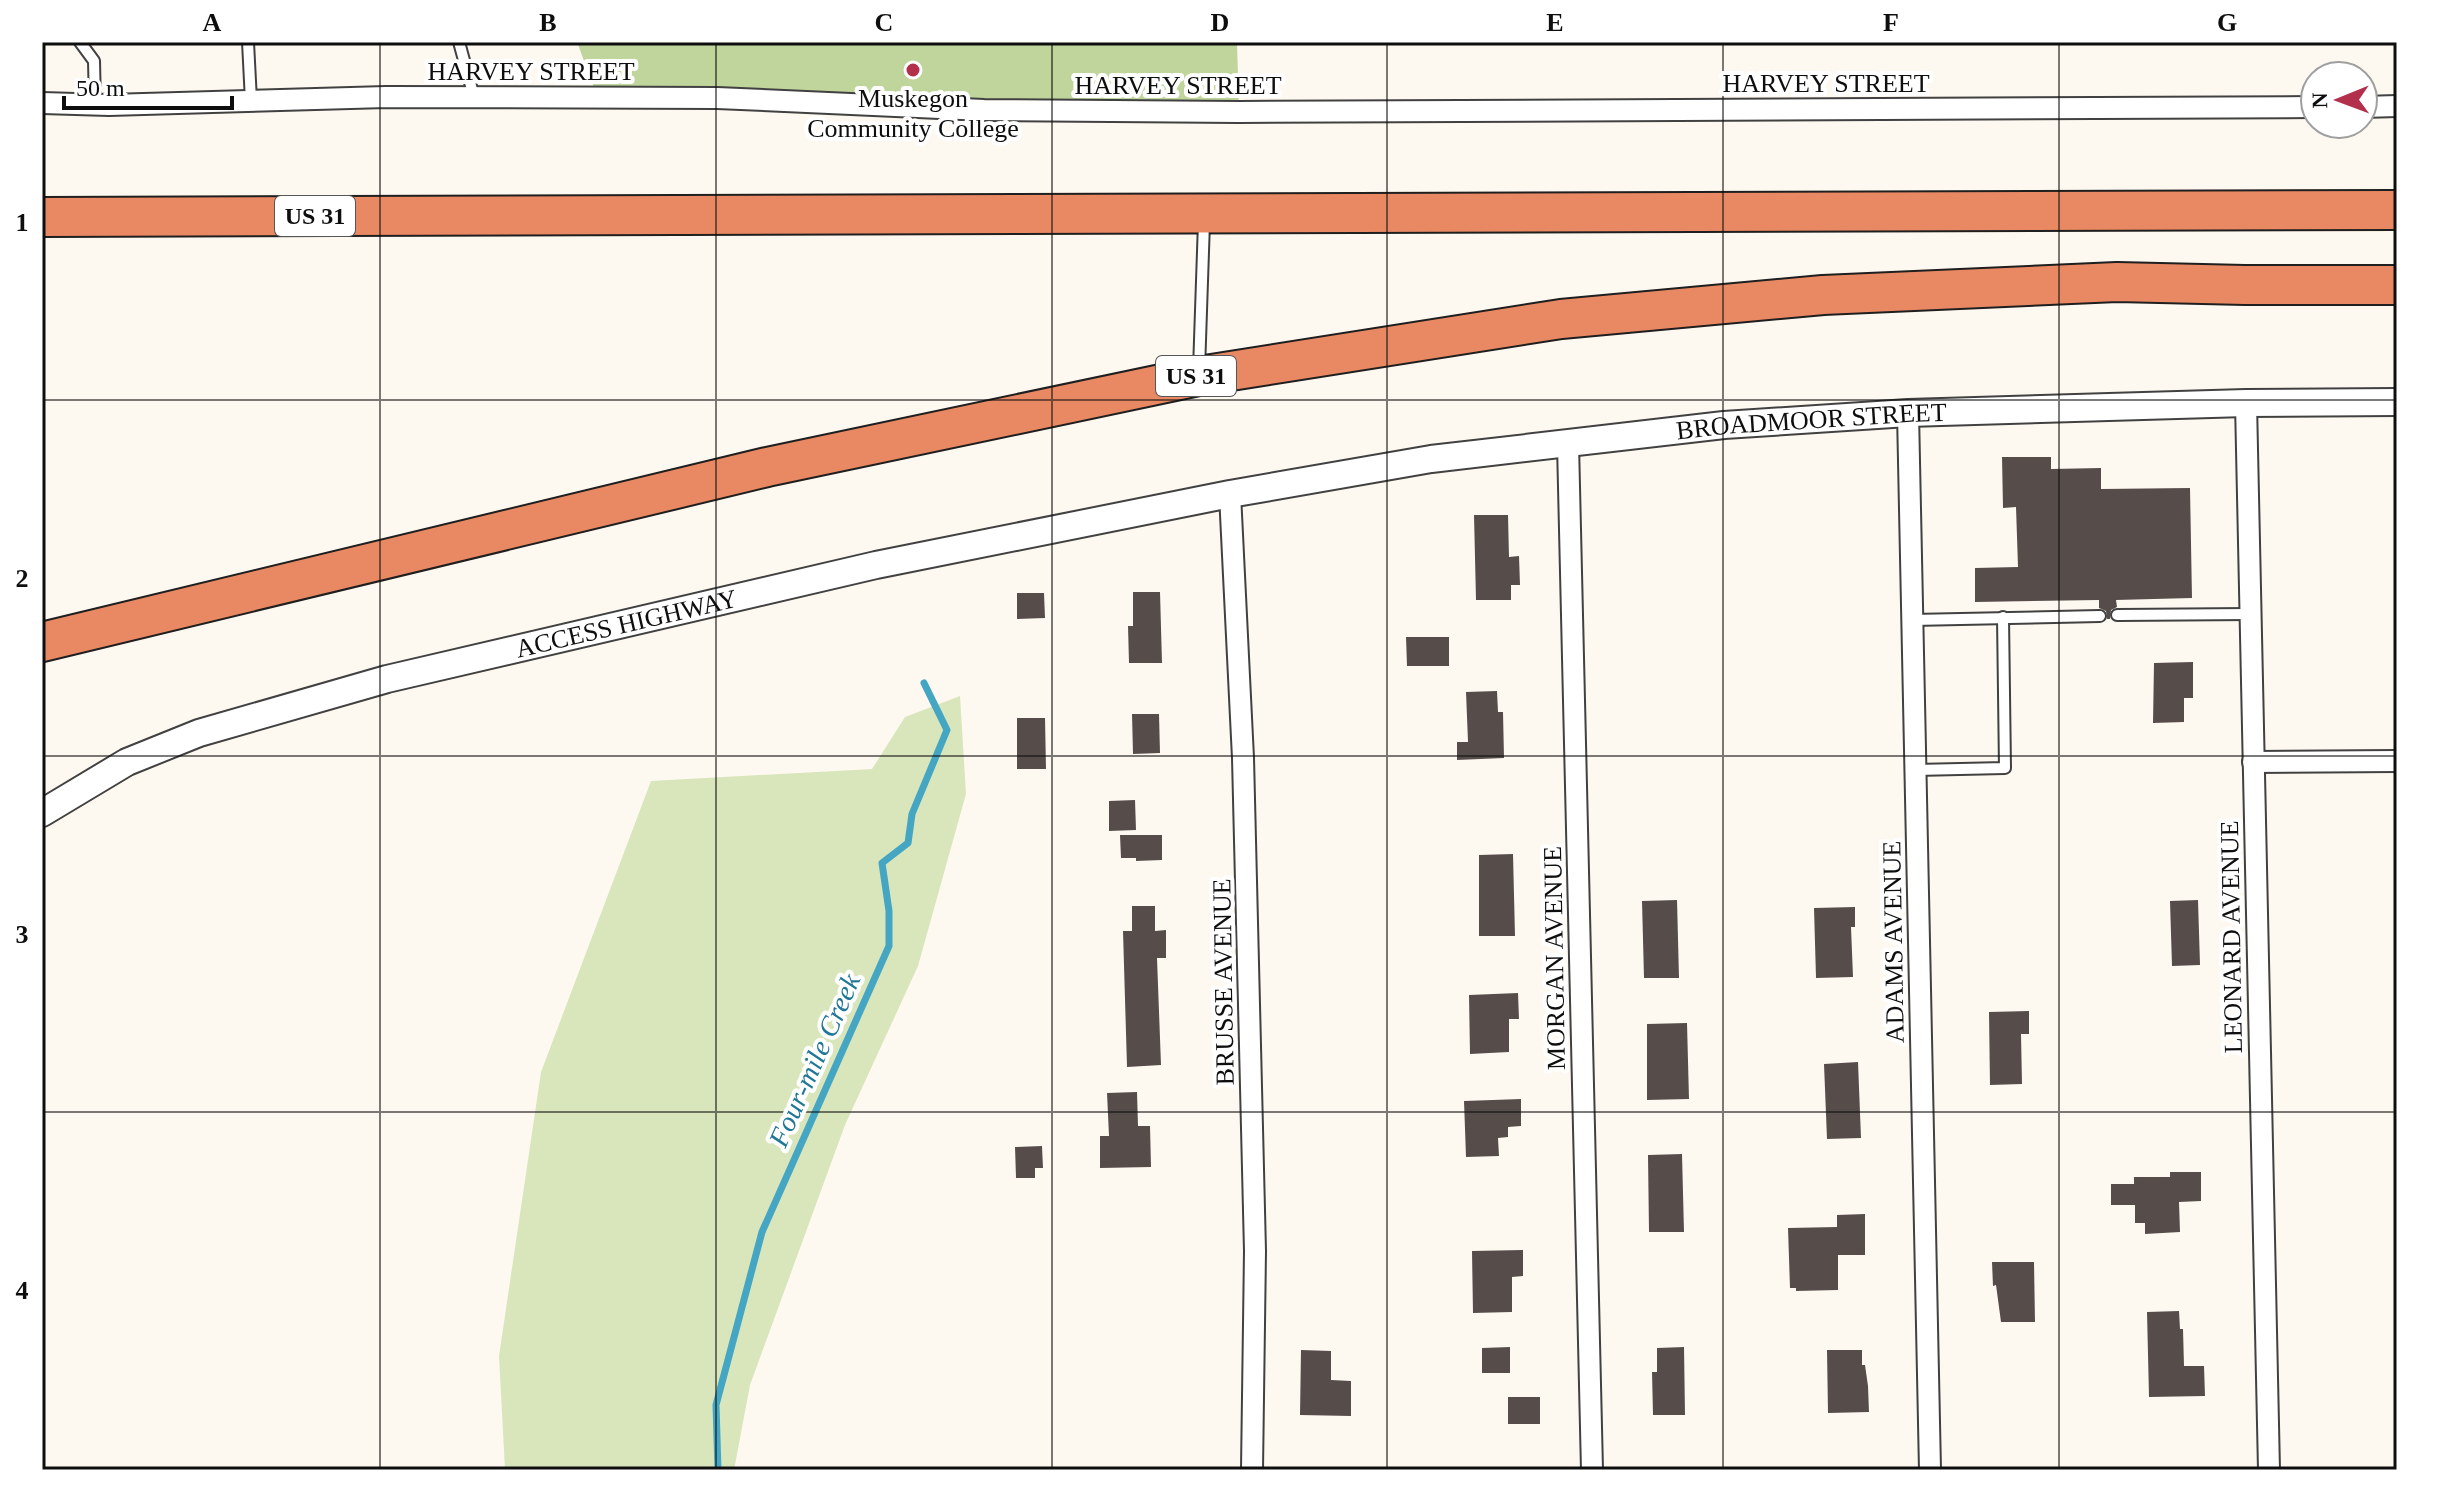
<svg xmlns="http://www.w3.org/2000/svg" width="2439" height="1512" viewBox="0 0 2439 1512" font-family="'Times New Roman',serif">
	<rect width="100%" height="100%" fill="#fef9f0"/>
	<path fill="#d9e6bc" d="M960,696L966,794L918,966L845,1125L750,1385L734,1470H505L499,1356L541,1072L651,781L872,769L905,717Z"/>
	<path fill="#c0d59c" d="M577,42H1237L1239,112L598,98Z"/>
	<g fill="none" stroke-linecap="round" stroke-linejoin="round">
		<path stroke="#45a6c3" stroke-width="7" d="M718,1470L716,1405L762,1232L889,946V911L882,863L908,843L912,814L947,730L924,683"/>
	</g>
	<g fill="#564d4b">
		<path d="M2002,457H2051V469L2101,468V489L2190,488L2192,598L2116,600L2117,607L2111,610L2110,619H2107L2106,611L2099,608V600L1975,602V568L2018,567L2016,507L2003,508Z"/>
		<path d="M1474,515H1508L1509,557L1519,556L1520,585H1511V600H1476Z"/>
		<path d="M1133,592H1160L1162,663H1129L1128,626H1133Z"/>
		<path d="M1017,593H1044L1045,618L1017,619Z"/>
		<path d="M1406,637H1449V666H1407Z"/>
		<path d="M2193,662V698H2184V722L2153,723L2154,663Z"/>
		<path d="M1497,691L1498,712H1503L1504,758L1457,760V742H1468L1466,692Z"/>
		<path d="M1132,714H1159L1160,753L1133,754Z"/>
		<path d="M1017,718H1045L1046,769H1017Z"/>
		<path d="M1135,800L1136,830L1109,831V801Z"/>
		<path d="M1120,835H1162V860L1136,861V858H1121Z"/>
		<path d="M1513,854L1515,936H1479V855Z"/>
		<path d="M1677,900L1679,978H1644L1642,901Z"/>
		<path d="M2198,900L2200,965L2172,966L2170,901Z"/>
		<path d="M1132,906H1155V931L1166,930V958H1157L1161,1065L1127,1067L1123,931H1132Z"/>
		<path d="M1855,907V927H1851L1853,977L1816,978L1814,908Z"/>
		<path d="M1518,993L1519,1019H1509V1052L1470,1054L1469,995Z"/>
		<path d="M2029,1011V1034H2021L2022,1084L1990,1085L1989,1012Z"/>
		<path d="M1687,1023L1689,1099L1647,1100V1024Z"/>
		<path d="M1858,1062L1861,1138L1827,1139L1824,1064Z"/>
		<path d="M1137,1092L1138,1126H1150L1151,1167L1100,1168V1136H1109L1107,1093Z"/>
		<path d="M1521,1099V1126L1508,1127V1137L1498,1138L1499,1156L1466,1157L1464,1101Z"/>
		<path d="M1042,1146L1043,1168H1035V1178H1016L1015,1147Z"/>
		<path d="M1682,1154L1684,1232H1649L1648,1155Z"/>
		<path d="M2170,1172H2201V1201L2179,1202L2180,1232L2145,1234V1223H2135V1205H2111V1184H2134V1177H2170Z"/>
		<path d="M1865,1214V1255H1838V1290L1796,1291V1288H1790L1788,1228L1837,1227V1215Z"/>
		<path d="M1523,1250V1276L1512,1277V1312L1473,1313L1472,1251Z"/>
		<path d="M1992,1262H2034L2035,1322H2001L1996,1285L1993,1286Z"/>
		<path d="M2179,1311L2180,1329H2183L2184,1366H2204L2205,1396L2149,1397L2147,1312Z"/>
		<path d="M1510,1347V1373H1482V1348Z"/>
		<path d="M1684,1347L1685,1415H1653L1652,1372H1657V1348Z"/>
		<path d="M1301,1350L1331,1351V1380L1351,1381V1416L1300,1415Z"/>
		<path d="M1827,1350H1862V1365H1865L1868,1386L1869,1412L1828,1413Z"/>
		<rect x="1508" y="1397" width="32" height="27"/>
	</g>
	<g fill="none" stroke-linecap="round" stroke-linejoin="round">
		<g stroke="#414141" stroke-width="14">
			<g id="service">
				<path d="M80,42L94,61L95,104"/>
				<path d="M248,42L251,101"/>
				<path d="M459,42L474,97"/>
				<path d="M1199,370L1204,222"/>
				<path d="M2117,615L2250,614"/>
				<path d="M1912,620L2100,616"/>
				<path d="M1915,770L2005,768L2003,617"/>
			</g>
		</g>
		<g stroke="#414141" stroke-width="24">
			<g id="minor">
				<path d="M42,103L109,105L386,97L717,98L984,110L1239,112L2315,107"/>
				<path d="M2363,107L2397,106"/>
				<path d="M2246,403L2269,1470"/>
				<path d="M1908,413L1930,1470"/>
				<path d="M1568,444L1592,1470"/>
				<path d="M1230,494L1243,758L1255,1251L1252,1470"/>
				<path d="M2253,762L2397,761"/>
			</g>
		</g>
		<g stroke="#414141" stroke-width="30">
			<g id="tertiary">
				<path id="s1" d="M42,813L127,762L199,733L387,679L876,565L1230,494L1431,459L1724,425L1908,413L2246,403L2397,402"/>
			</g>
		</g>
		<g stroke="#1f1f1f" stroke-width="42">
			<g id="motorway">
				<path d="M42,217L2397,210"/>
				<path d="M42,642L767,467L1199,376L1561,319L1823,295L2117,282L2245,285H2397"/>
			</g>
		</g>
		<use href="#service" stroke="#fff" stroke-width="10"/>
		<use href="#minor" stroke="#fff" stroke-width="20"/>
		<use href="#tertiary" stroke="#fff" stroke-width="26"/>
		<use href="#motorway" stroke="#e98963" stroke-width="38"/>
	</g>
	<path fill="none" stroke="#0e0e0e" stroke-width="2" stroke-opacity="0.55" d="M380,42V1470M716,42V1470M1052,42V1470M1387,42V1470M1723,42V1470M2059,42V1470M42,400H2397M42,756H2397M42,1112H2397"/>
	<circle fill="#b3304d" stroke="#fff" stroke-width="3" cx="913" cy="70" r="8"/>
	<g text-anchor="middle" stroke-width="8" stroke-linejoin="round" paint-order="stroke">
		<g fill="#fff" stroke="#565656" stroke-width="2">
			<rect x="275" y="196" width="80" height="40" rx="6"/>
			<rect x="1156" y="356" width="80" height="40" rx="6"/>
		</g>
		<g font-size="24" font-weight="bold" fill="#0e0e0e">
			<text x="315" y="224">US 31</text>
			<text x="1196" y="384">US 31</text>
		</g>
		<g font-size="26" fill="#0e0e0e" stroke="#fff">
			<text x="531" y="80">HARVEY STREET</text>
			<text x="1826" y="92">HARVEY STREET</text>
			<text x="1178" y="94">HARVEY STREET</text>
			<text dy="9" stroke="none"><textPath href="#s1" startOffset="1822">BROADMOOR STREET</textPath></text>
			<text dy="9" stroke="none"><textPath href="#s1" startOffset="618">ACCESS HIGHWAY</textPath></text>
			<text transform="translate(2231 937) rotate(-91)" y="9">LEONARD AVENUE</text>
			<text transform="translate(1893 942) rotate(-91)" y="9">ADAMS AVENUE</text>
			<text transform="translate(1554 958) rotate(-91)" y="9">MORGAN AVENUE</text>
			<text transform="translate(1223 982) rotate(-91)" y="9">BRUSSE AVENUE</text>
		</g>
		<g font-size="26" fill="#0e0e0e" stroke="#fff">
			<text x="913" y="107">Muskegon<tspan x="913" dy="30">Community College</tspan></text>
		</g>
		<g font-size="28" font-style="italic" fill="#207796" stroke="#fff">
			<text transform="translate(814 1060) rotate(-66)" y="10">Four-mile Creek</text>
		</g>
	</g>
	<rect width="2439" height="1512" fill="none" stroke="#ffffff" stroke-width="88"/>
	<g transform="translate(2339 100) rotate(269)"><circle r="38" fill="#ffffff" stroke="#9f9f9f" stroke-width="2"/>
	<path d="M0-6L14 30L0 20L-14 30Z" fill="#b3304d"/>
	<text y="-12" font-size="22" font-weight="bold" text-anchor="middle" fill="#0e0e0e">N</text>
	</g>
	<path d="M64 96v12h168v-12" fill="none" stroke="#0e0e0e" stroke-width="4"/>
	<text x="76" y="96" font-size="24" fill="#0e0e0e" stroke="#ffffff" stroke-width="6" paint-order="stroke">50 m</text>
	<rect x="44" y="44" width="2351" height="1424" fill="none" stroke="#0e0e0e" stroke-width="3"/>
	<g font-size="26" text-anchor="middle" font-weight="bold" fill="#0e0e0e">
		<text x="212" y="31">A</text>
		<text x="548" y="31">B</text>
		<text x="884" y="31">C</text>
		<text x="1220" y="31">D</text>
		<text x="1555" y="31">E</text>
		<text x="1891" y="31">F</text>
		<text x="2227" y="31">G</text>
		<text x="22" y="231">1</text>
		<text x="22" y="587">2</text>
		<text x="22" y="943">3</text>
		<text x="22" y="1299">4</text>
	</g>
</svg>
